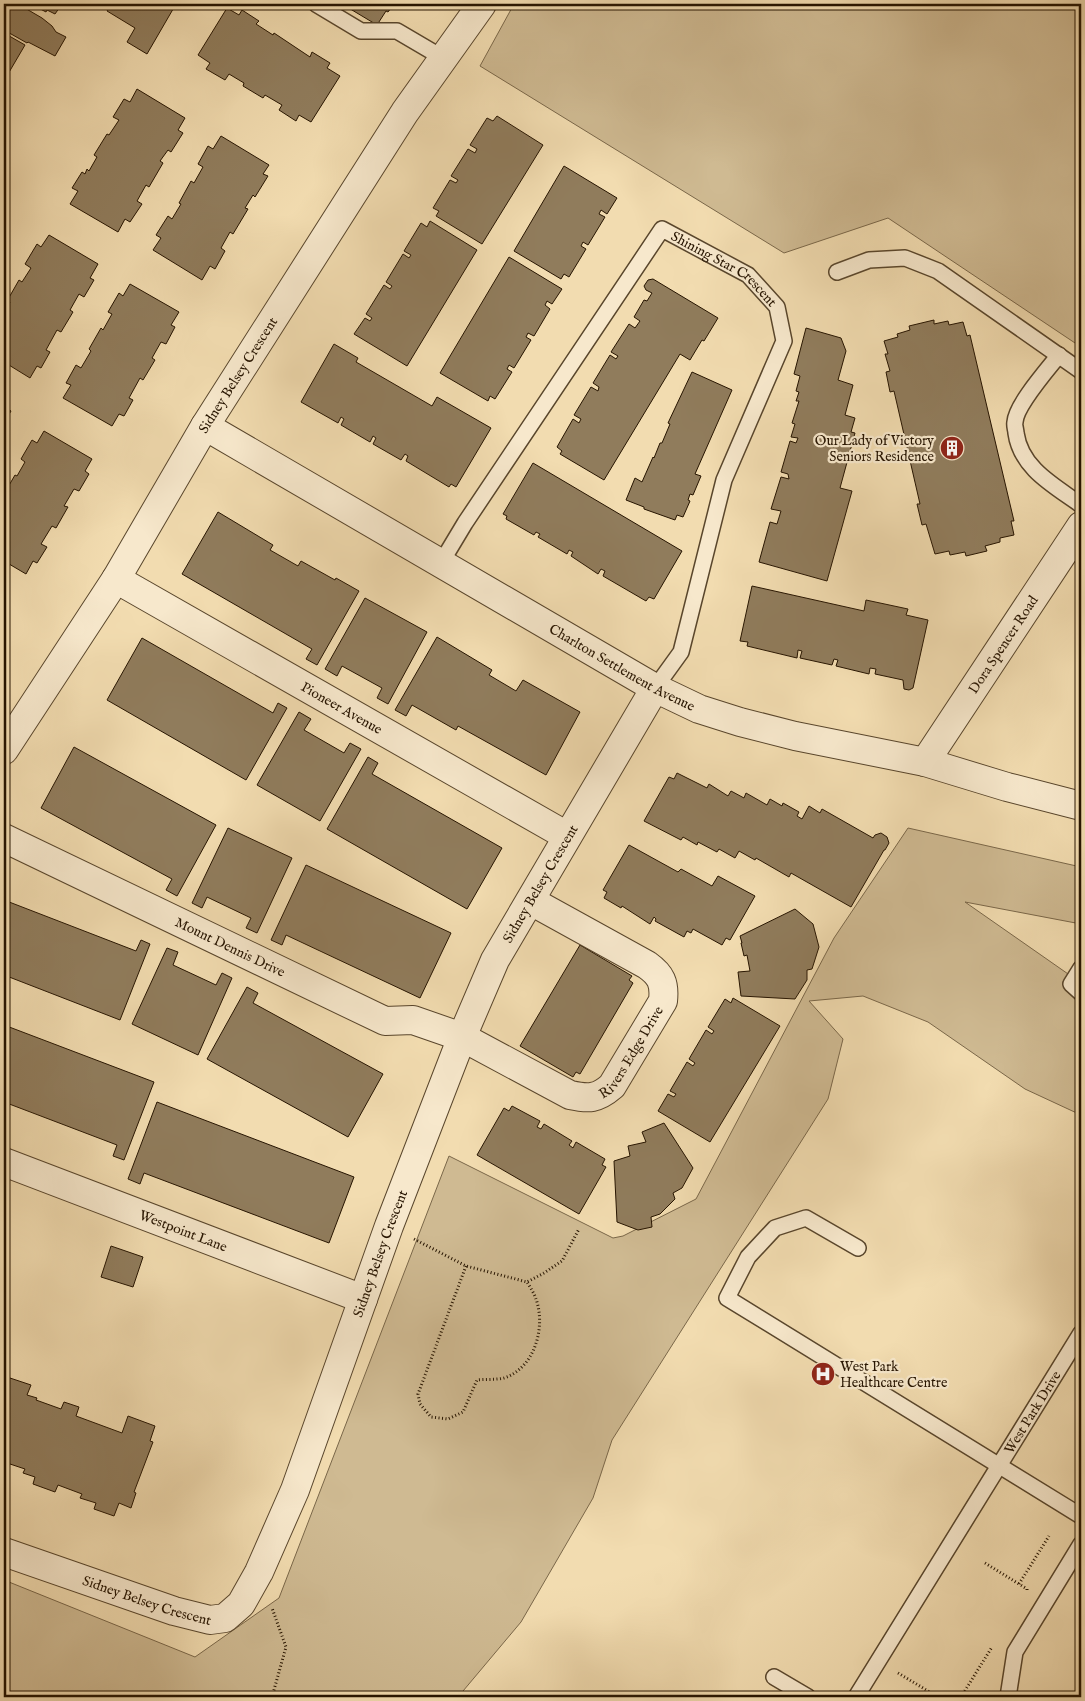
<svg xmlns="http://www.w3.org/2000/svg" width="1085" height="1701" viewBox="0 0 1085 1701" font-family="'IM FELL English',serif">
	<rect width="100%" height="100%" fill="#f2dcb0"/>
	<filter id="stains"><feTurbulence type="fractalNoise" baseFrequency=".004" numOctaves="4"/><feColorMatrix values="0 0 0 0 .2 0 0 0 0 .09 0 0 0 0 .02 0 0 0 .5 -.17"/></filter>
	<radialGradient id="worn" r=".72"><stop offset=".6" stop-color="#630" stop-opacity="0"/><stop offset="1" stop-color="#630" stop-opacity=".3"/></radialGradient>
	<g fill="#cfba92" stroke="#7a6749">
		<path d="M514,4H1081V347L888,218L784,253L480,66Z"/>
		<path d="M908,828L1081,867V924L965,902L1081,983V1115L1025,1089L928,1022L863,996L809,1001L843,1039L828,1099L612,1440L593,1498L521,1622L458,1697H4V1580L195,1657L279,1598L449,1156L613,1238L623,1236L696,1199L834,938Z"/>
	</g>
	<g fill="#907c5c" stroke="#261400">
		<path d="M4,4H18L42,18L52,26L56,32L66,37L55,56L28,42L27,43L4,30Z"/>
		<path d="M31,4H62L55,14L47,10L46,12Z"/>
		<path d="M111,4H176L147,54L127,42L135,28L107,11Z"/>
		<path d="M342,4H394L388,12L386,11L377,25Z"/>
		<path d="M227,8L239,15L242,10L259,21L256,24L273,35L274,33L310,57L312,52L330,63L327,68L340,76L311,122L299,115L296,121L279,110L282,105L265,95L263,98L243,86L244,83L229,74L225,80L206,69L210,63L198,55Z"/>
		<path d="M4,33L25,45L8,74L4,72Z"/>
		<path d="M137,89L185,118L178,130L183,133L171,152L168,150L160,161L163,163L149,187L146,185L137,201L142,204L130,222L125,219L118,232L70,204L78,191L72,188L82,172L85,174L87,169L89,171L97,157L94,155L107,134L109,135L119,120L113,117L124,99L130,102Z"/>
		<path d="M497,116L543,145L482,244L436,216L439,211L433,208L450,180L456,183L458,180L451,176L468,149L475,153L477,149L470,145L487,118L493,121Z"/>
		<path d="M221,136L269,165L263,174L268,176L255,197L253,195L245,208L248,209L233,234L230,232L221,248L225,251L215,269L210,266L202,280L153,250L161,238L156,235L168,216L172,219L181,204L179,203L191,181L194,183L203,167L198,164L208,146L213,149Z"/>
		<path d="M564,166L617,198L607,214L601,210L599,214L605,217L588,245L583,242L581,246L586,249L569,277L564,274L561,279L514,251Z"/>
		<path d="M430,221L477,250L407,366L354,334L365,318L370,321L372,318L366,314L384,285L390,289L392,286L386,282L403,254L409,258L411,255L404,251L421,223L427,227Z"/>
		<path d="M49,235L98,264L90,278L94,280L84,297L79,294L70,310L73,312L61,332L57,330L46,350L50,352L41,368L37,366L30,378L4,362V313L10,302L7,301L19,280L22,282L31,268L25,264L37,244L41,247Z"/>
		<path d="M509,257L562,289L552,304L547,301L545,305L550,309L534,336L528,333L526,337L531,340L514,368L509,365L507,369L512,372L495,399L490,396L488,401L440,373Z"/>
		<path d="M653,279L718,318L704,341L702,340L690,360L680,354L604,480L560,454L562,451L557,447L573,419L579,423L581,419L574,415L591,387L598,391L599,387L593,383L610,355L616,359L618,356L611,352L629,324L635,328L640,321L634,317L644,300L647,301L652,293L646,290L644,286L648,280Z"/>
		<path d="M130,284L179,312L171,325L175,327L166,344L161,342L152,358L155,360L143,380L140,378L129,398L133,400L124,416L119,414L112,426L63,398L71,385L66,383L76,365L81,368L91,351L89,349L101,328L103,330L112,314L108,312L119,293L123,296Z"/>
		<path d="M934,320V324L948,321L949,325L963,322L967,336L970,335L1014,521H1011L1014,535L1000,538V542L985,546L987,551L966,556L965,552L950,555L949,551L935,554L926,524L922,525L917,504H920L894,391L890,392L886,372L890,371L885,354H888L884,341L898,337L897,334L910,330L909,326Z"/>
		<path d="M806,328L841,338L846,351L838,380L853,385L845,415L855,418L851,432L855,433L840,488L852,491L827,581L759,562L770,522L777,524L781,511L771,509L781,477L789,479L788,474L781,472L790,441L796,443L798,438L791,437L795,424L792,423L799,401H796L799,392L796,391L800,376L794,374Z"/>
		<path d="M334,344L358,358L356,362L432,406L437,397L491,428L456,487L451,484L449,487L406,461L408,456L405,454L401,460L373,444L376,438L373,436L370,442L341,425L344,419L341,417L338,423L301,402Z"/>
		<path d="M692,372L732,390L695,474L701,476L693,495L690,494L688,500L690,501L683,517L677,515L675,520L644,509V507L626,500L635,478L642,482L653,457L654,458L660,443H662L670,424L668,423Z"/>
		<path d="M4,406L11,411L4,423Z"/>
		<path d="M44,431L92,459L85,471L89,474L79,491L74,489L64,506L68,507L56,528L52,526L41,544L47,547L37,563L33,561L26,574L4,561V494L15,475L17,476L25,462L21,459L32,440L37,443Z"/>
		<path d="M533,463L682,551L654,599L649,597L646,601L603,576L605,571L601,569L598,574L571,556L573,552L569,550L567,554L538,537L540,534L536,532L534,535L506,519L507,516L503,514Z"/>
		<path d="M218,512L273,545L270,550L298,566L301,561L335,580L336,578L359,591L317,665L306,659L312,649L182,574Z"/>
		<path d="M752,586L864,611L866,600L908,609L906,615L928,620L913,688L909,690L904,689L903,680L875,674L876,669L870,668L869,674L836,666L838,660L834,659L832,665L800,658L802,651L798,650L797,658L747,646L748,642L740,641Z"/>
		<path d="M365,598L427,632L388,704L377,698L382,688L342,666L337,676L325,669Z"/>
		<path d="M437,637L492,670L489,675L516,691L523,680L580,712L546,775L458,726L456,730L412,705L406,716L395,710Z"/>
		<path d="M142,638L273,713L278,703L287,708L246,780L107,700Z"/>
		<path d="M299,712L311,719L304,730L344,753L350,743L361,749L320,821L257,785Z"/>
		<path d="M74,747L216,825L177,896L166,890L172,879L41,808Z"/>
		<path d="M368,757L378,763L372,774L502,848L467,909L327,829Z"/>
		<path d="M677,773L707,788L709,784L728,796L731,791L744,798L746,793L767,805L770,799L782,806L783,803L799,812L797,816L802,819L809,806L820,813L822,809L873,838L875,835L881,833L887,837L889,843L885,850H884L851,907L791,873L789,877L756,858L755,860L739,851L735,858L719,849L717,852L698,842L697,845L683,837L681,840L644,821L669,777L674,779Z"/>
		<path d="M228,828L292,858L257,933L246,928L251,918L207,897L202,908L192,903Z"/>
		<path d="M629,845L678,872L681,869L712,886L718,876L755,896L730,940L726,938L722,945L693,929L691,933L687,931L684,937L655,921L656,919L654,917L650,924L622,906L621,908L604,898L607,892L603,890Z"/>
		<path d="M306,865L451,933L420,998L286,935L282,945L271,940Z"/>
		<path d="M4,900L136,951L141,940L150,944L120,1020L4,975Z"/>
		<path d="M795,909L813,924L819,947L812,969L807,970V980L795,999L741,996L738,972L750,971L747,955L744,956L741,943H742L740,936Z"/>
		<path d="M580,945L632,976L629,980L633,983L580,1074L576,1072L573,1077L520,1046Z"/>
		<path d="M167,948L178,952L173,965L216,985L222,973L232,978L198,1055L132,1024Z"/>
		<path d="M247,987L258,993L253,1003L383,1074L348,1137L207,1059Z"/>
		<path d="M733,998L780,1026L710,1142L658,1111L668,1094L674,1097L676,1094L670,1091L687,1062L693,1066L695,1063L689,1059L706,1030L712,1034L714,1031L708,1027L725,999L731,1003Z"/>
		<path d="M4,1025L154,1082L124,1160L113,1156L117,1145L4,1102Z"/>
		<path d="M157,1102L354,1177L329,1243L144,1173L140,1184L128,1179Z"/>
		<path d="M512,1106L540,1121L537,1127L541,1129L544,1124L572,1141L569,1145L573,1148L576,1142L605,1159L602,1165L606,1167L579,1214L477,1155L504,1108L509,1111Z"/>
		<path d="M664,1123L693,1168L682,1188L673,1193L675,1199L660,1214L651,1217L652,1227L638,1230L617,1222L614,1161L630,1156L628,1146L646,1142L642,1132Z"/>
		<path d="M111,1246L143,1257L133,1287L101,1277Z"/>
		<path d="M4,1376L31,1385L27,1395L37,1398L36,1400L61,1409L64,1402L79,1407L76,1416L122,1433L128,1416L155,1426L150,1441L153,1442L134,1492L136,1493L131,1508L119,1503L114,1516L94,1509L96,1503L80,1498L82,1494L58,1485L55,1492L33,1484L35,1477L23,1473L25,1469L4,1462Z"/>
	</g>
	<g fill="none" stroke-linecap="round" stroke-linejoin="round">
		<g stroke="#59462c" stroke-width="18">
			<g id="lane">
				<path d="M316,4L361,31H397L443,58"/>
				<path d="M837,272L869,260L905,258L938,271L1081,371"/>
				<path d="M1059,355C1048,369 1016,405 1015,422C1014,425 1016,430 1016,433C1021,469 1055,486 1081,505"/>
				<path id="s1" d="M441,563L465,523L662,229L748,275L777,307L784,341L724,480L681,652L655,688"/>
				<path d="M1081,968L1071,984L1081,993"/>
				<path d="M858,1248L806,1218L775,1228L748,1257L727,1298L1081,1516"/>
				<path d="M774,1677L808,1697"/>
				<path id="s2" d="M856,1697L1081,1333"/>
				<path d="M1008,1697L1015,1652L1081,1544"/>
			</g>
		</g>
		<g stroke="#59462c" stroke-width="30">
			<g id="street">
				<path id="s3" d="M205,426L655,688L699,709L740,722L795,736L925,762L1007,787L1081,806"/>
				<path id="s4" d="M116,579L567,836"/>
				<path id="s5" d="M4,750L116,579L205,426L405,112L482,4"/>
				<path id="s6" d="M925,762L1081,526"/>
				<path id="s7" d="M4,838L385,1021L413,1020L462,1037L570,1095C589,1099 597,1099 612,1086L663,1001C665,983 661,975 647,965L531,901"/>
				<path id="s8" d="M4,1162L363,1299"/>
				<path id="s9" d="M4,1552L174,1611L210,1620L225,1618L241,1604L259,1572L295,1490L389,1226L462,1037L495,960L655,688"/>
			</g>
		</g>
		<g stroke="#261400" stroke-width="3" stroke-dasharray="1 2.5" stroke-linecap="butt">
			<path d="M414,1239L466,1266L527,1282L544,1273L562,1261L579,1229"/>
			<path d="M466,1266L418,1394L420,1404L431,1417L448,1419L463,1412L477,1380C486,1379 496,1380 504,1378C535,1368 546,1327 536,1299C534,1293 530,1287 527,1282"/>
			<path d="M985,1563L1019,1584"/>
			<path d="M1027,1590V1589L1019,1584L1049,1536"/>
			<path d="M898,1673L938,1697"/>
			<path d="M272,1697L286,1647L272,1608"/>
			<path d="M961,1697L992,1647"/>
		</g>
		<use href="#lane" stroke="#f7e8cc" stroke-width="15"/>
		<use href="#street" stroke="#f7e8cc" stroke-width="28"/>
	</g>
	<defs>
		<g id="building-disc" transform="scale(1.25)"><circle r="9.5" fill="#8f2418" stroke="#f7e8cc"/><path d="M-4-6H4V6H1V3H-1V6H-4ZM-2.5-4.3h1.7v1.8h-1.7ZM.8-4.3h1.7v1.8H.8ZM-2.5-1h1.7V.8h-1.7ZM.8-1h1.7V.8H.8Z" fill="#fff"/></g>
		<g id="hospital-disc" transform="scale(1.25)"><circle r="9.5" fill="#8f2418" stroke="#f7e8cc"/><path d="M-5-5h3v3.5h4V-5h3V5h-3V1.5h-4V5h-3Z" fill="#fff"/></g>
	</defs>
	<g fill-rule="evenodd">
		<use href="#building-disc" x="952" y="448"/>
		<use href="#hospital-disc" x="823" y="1374"/>
	</g>
	<g text-anchor="middle" stroke-width="4.5" stroke-linejoin="round" paint-order="stroke">
		<g font-size="14" fill="#261400" stroke="#f7e8cc">
			<text dy="5" stroke="none"><textPath href="#s1" startOffset="475">Shining Star Crescent</textPath></text>
			<text dy="5" stroke="none"><textPath href="#s5" startOffset="442">Sidney Belsey Crescent</textPath></text>
			<text dy="5" stroke="none"><textPath href="#s6" startOffset="141">Dora Spencer Road</textPath></text>
			<text dy="5" stroke="none"><textPath href="#s3" startOffset="482">Charlton Settlement Avenue</textPath></text>
			<text dy="5" stroke="none"><textPath href="#s4" startOffset="260">Pioneer Avenue</textPath></text>
			<text dy="5" stroke="none"><textPath href="#s9" startOffset="1035">Sidney Belsey Crescent</textPath></text>
			<text dy="5" stroke="none"><textPath href="#s7" startOffset="251">Mount Dennis Drive</textPath></text>
			<text dy="5" stroke="none"><textPath href="#s7" startOffset="709">Rivers Edge Drive</textPath></text>
			<text dy="5" stroke="none"><textPath href="#s8" startOffset="192">Westpoint Lane</textPath></text>
			<text dy="5" stroke="none"><textPath href="#s9" startOffset="631">Sidney Belsey Crescent</textPath></text>
			<text dy="5" stroke="none"><textPath href="#s2" startOffset="335">West Park Drive</textPath></text>
			<text dy="5" stroke="none"><textPath href="#s9" startOffset="151">Sidney Belsey Crescent</textPath></text>
		</g>
		<g font-size="14" fill="#261400" stroke="#f7e8cc" text-anchor="end">
			<text x="934" y="445">Our Lady of Victory<tspan x="934" dy="16">Seniors Residence</tspan></text>
			<text x="840" y="1371" text-anchor="start">West Park<tspan x="840" dy="16">Healthcare Centre</tspan></text>
		</g>
	</g>
	<rect width="1085" height="1701" fill="none" stroke="#f2dcb0" stroke-width="20"/>
	<rect x="5" y="5" width="1075" height="1691" fill="none" stroke="#261400" stroke-width="2.5"/>
	<rect x="10" y="10" width="1065" height="1681" fill="none" stroke="#261400"/>
	<rect width="100%" height="100%" filter="url(#stains)"/>
	<rect width="100%" height="100%" fill="url(#worn)"/>
</svg>
